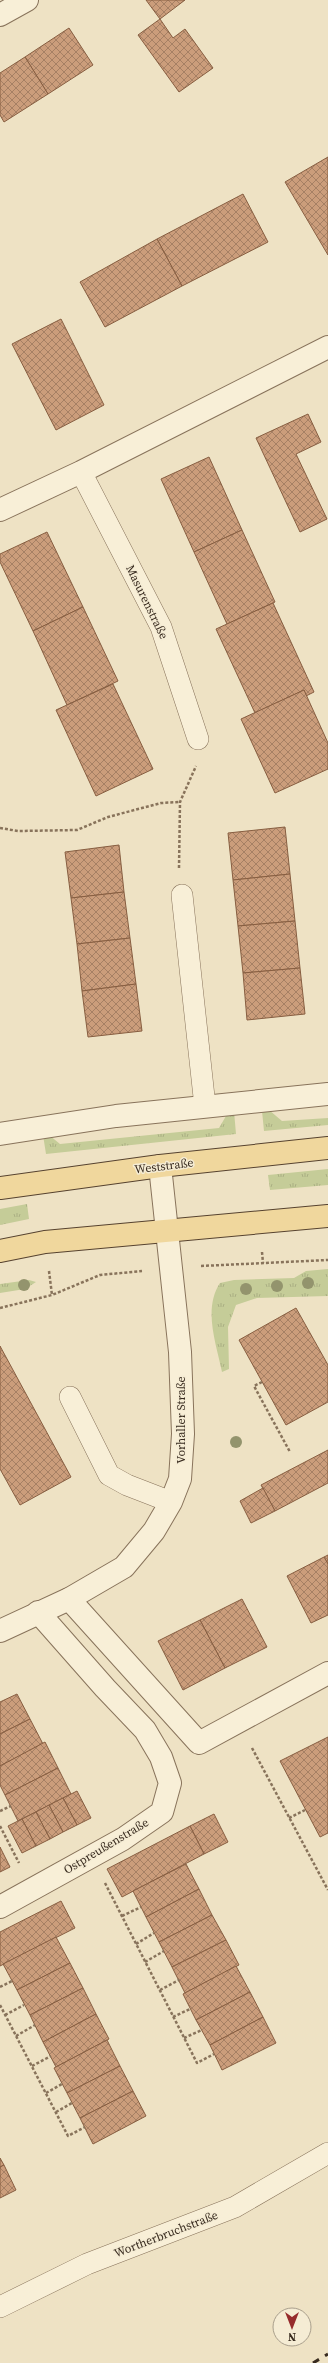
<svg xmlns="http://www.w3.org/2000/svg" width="328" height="2363" viewBox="0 0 328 2363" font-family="'Source Serif 4',serif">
	<defs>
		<pattern id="grass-tufts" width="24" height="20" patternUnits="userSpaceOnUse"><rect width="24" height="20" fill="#c5cc98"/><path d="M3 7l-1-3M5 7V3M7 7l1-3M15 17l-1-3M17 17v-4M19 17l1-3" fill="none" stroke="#aaaf83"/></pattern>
		<pattern id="building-cross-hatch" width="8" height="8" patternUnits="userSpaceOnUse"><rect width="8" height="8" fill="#cb9d7b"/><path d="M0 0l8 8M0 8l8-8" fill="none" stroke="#a68064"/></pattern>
	</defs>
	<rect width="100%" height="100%" fill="#eee2c4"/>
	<g fill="url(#grass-tufts)">
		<path d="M269,1110L282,1121L328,1118V1125L264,1131L262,1111Z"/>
		<path d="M234,1111L236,1134L46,1154L43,1135H49L60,1144L219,1128L226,1116Z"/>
		<path d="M328,1169V1185L270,1190L268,1175Z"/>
		<path d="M27,1204L29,1219L0,1225V1209Z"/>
		<path d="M328,1269V1296L257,1298L236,1305L228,1327L229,1369L222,1372C216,1343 203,1309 220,1283L234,1280L294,1278L306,1271Z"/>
		<path d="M29,1280L36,1282L25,1289L0,1293V1284Z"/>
	</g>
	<g fill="url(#building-cross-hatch)" stroke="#875e41">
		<path d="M146,0H185L160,19Z"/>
		<path d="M160,19L173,38L185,29L213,68L179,92L138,35Z"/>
		<path d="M69,28L93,65L48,94L25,57Z"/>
		<path d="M25,57L48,94L4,122L0,115V73Z"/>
		<path d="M328,157V255L285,182Z"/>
		<path d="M243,194L268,242L182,286L157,239Z"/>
		<path d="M157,239L182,286L105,327L80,282Z"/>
		<path d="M61,319L104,405L56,430L12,344Z"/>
		<path d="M308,414L321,442L296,454L327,519L300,532L256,438Z"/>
		<path d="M209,457L242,530L194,552L161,479Z"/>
		<path d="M242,530L275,602L227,624L194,552Z"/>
		<path d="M47,532L83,607L33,631L0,562V554Z"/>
		<path d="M273,603L314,692L306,696L304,690L255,713L216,629Z"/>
		<path d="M83,607L118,681L67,705L33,631Z"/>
		<path d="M113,684L153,769L96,796L56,710Z"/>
		<path d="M304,690L328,743V769L275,793L241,719Z"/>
		<path d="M285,827L290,874L233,880L228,833Z"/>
		<path d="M119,845L124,892L71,898L65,852Z"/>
		<path d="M290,874L295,921L238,926L233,880Z"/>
		<path d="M124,892L130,938L77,944L71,898Z"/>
		<path d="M295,921L300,968L243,973L238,926Z"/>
		<path d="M130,938L136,984L82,991L77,944Z"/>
		<path d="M300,968L305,1014L247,1020L243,973Z"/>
		<path d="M136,984L142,1031L88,1037L82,991Z"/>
		<path d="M296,1308L328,1365V1402L286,1425L239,1340Z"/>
		<path d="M0,1346L71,1477L20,1505L0,1469Z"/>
		<path d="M328,1450V1483L275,1511L261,1485Z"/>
		<path d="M263,1488L275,1511L251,1523L240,1501Z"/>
		<path d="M328,1555V1564L324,1557Z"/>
		<path d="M324,1557L328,1564V1615L311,1623L287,1576Z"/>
		<path d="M242,1599L267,1647L225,1668L200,1620Z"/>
		<path d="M200,1620L225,1668L183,1690L158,1641Z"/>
		<path d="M17,1694L30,1719L0,1734V1702Z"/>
		<path d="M30,1719L43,1744L0,1766V1734Z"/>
		<path d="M328,1737V1833L320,1837L280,1761Z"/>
		<path d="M45,1742L58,1768L5,1795L0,1785V1766Z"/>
		<path d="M58,1768L71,1794L18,1821L5,1795Z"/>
		<path d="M77,1791L91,1818L77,1825L63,1798Z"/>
		<path d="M63,1798L77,1825L63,1832L49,1805Z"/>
		<path d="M49,1805L63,1832L50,1839L36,1812Z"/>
		<path d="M36,1812L50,1839L36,1846L22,1819Z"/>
		<path d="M214,1814L228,1842L204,1854L190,1826Z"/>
		<path d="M22,1819L36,1846L22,1853L8,1826Z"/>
		<path d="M190,1826L204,1854L122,1897L107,1869Z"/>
		<path d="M0,1847L10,1867L0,1872Z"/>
		<path d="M186,1864L199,1889L146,1917L133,1891Z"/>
		<path d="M199,1889L212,1915L159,1942L146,1917Z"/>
		<path d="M61,1901L75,1928L0,1966V1932Z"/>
		<path d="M212,1915L226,1940L172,1967L159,1942Z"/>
		<path d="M56,1937L70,1963L17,1990L3,1964Z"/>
		<path d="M226,1940L239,1965L185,1993L172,1967Z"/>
		<path d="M70,1963L83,1988L30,2015L17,1990Z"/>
		<path d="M236,1966L250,1992L196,2020L183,1994Z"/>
		<path d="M83,1988L96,2014L43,2042L30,2015Z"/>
		<path d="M250,1992L263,2017L210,2045L196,2020Z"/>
		<path d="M96,2014L109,2039L56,2067L43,2042Z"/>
		<path d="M263,2017L276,2043L222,2070L210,2045Z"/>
		<path d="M107,2040L120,2066L67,2093L54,2068Z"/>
		<path d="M120,2066L133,2091L80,2118L67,2093Z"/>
		<path d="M133,2091L146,2116L93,2144L80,2118Z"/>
		<path d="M0,2158L4,2165L0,2167Z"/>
		<path d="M4,2165L16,2190L0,2198V2167Z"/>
	</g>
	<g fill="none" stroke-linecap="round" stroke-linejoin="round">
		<g stroke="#88735b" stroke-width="22">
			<g id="service">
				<path d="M81,472L161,627L198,739"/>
				<path d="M182,895L205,1106"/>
				<path d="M70,1397L109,1475L127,1485L171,1502"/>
				<path d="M0,2307L87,2264L235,2207L328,2153"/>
			</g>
		</g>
		<g stroke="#88735b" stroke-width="24">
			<g id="minor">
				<path d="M0,15L27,0"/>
				<path d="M0,510L81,472L328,347"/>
				<path d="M0,1134L116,1116L328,1094"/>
				<path d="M69,1599L199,1743L328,1673"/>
				<path d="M0,1631L69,1599L124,1567L154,1531L171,1502L180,1479L183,1434L180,1352L160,1166"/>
				<path d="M0,1907L123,1839L162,1812L170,1783L161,1757L145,1730L105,1688L38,1612"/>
			</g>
		</g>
		<g stroke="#56422f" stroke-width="24">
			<g id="primary">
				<path d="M0,1188L160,1166L328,1148"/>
				<path d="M0,1251L45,1242L328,1216"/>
			</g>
		</g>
		<g stroke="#88735b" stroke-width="2.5" stroke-dasharray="3 2" stroke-linecap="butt">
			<path d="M0,828L18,831L77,830L108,817L161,803L180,802"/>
			<path d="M179,868L180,802L196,766"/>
			<path d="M262,1252L263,1263"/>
			<path d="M201,1266L328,1260"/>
			<path d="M49,1271L52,1295"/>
			<path d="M0,1308L52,1295L100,1275L142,1271"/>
			<path d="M262,1382L254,1386L290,1452"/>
			<path d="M252,1748L328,1890"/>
			<path d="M0,1811L11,1806"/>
			<path d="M289,1818L305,1810"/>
			<path d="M0,1826L19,1863"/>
			<path d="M105,1883L197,2063L214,2054"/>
			<path d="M122,1916L141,1907"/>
			<path d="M136,1944L154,1933"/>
			<path d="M145,1962L164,1951"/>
			<path d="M0,1987L12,1981"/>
			<path d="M160,1990L179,1980"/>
			<path d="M0,2005L68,2136L85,2127"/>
			<path d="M5,2015L24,2005"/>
			<path d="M173,2017L190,2009"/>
			<path d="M16,2036L35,2025"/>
			<path d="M184,2038L202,2030"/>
			<path d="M32,2066L51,2056"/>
			<path d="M46,2093L62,2084"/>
			<path d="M56,2112L72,2103"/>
		</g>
		<use href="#service" stroke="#f8efd7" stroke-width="21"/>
		<use href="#minor" stroke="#f8efd7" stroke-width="22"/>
		<use href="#primary" stroke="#f0d79d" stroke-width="22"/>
		<path stroke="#382b1f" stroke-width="3" stroke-dasharray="7 7" stroke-linecap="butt" d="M313,2363L328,2354"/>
	</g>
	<g fill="#93946d">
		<circle cx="308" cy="1283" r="6"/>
		<circle cx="24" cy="1285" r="6"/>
		<circle cx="277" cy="1286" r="6"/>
		<circle cx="246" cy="1289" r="6"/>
		<circle cx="236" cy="1442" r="6"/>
	</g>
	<g text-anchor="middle" stroke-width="3" stroke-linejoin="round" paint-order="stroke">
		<g font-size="12" fill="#382b1f" stroke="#f5ecd4">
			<text transform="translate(147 602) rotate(64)" y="4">Masurenstraße</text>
			<text transform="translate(164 1166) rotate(-7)" y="4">Weststraße</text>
			<text transform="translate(181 1420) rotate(-90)" y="4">Vorhaller Straße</text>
			<text transform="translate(106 1846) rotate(-31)" y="4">Ostpreußenstraße</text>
			<text transform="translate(166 2234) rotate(-21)" y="4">Wortherbruchstraße</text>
		</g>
	</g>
	<g transform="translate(292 2327) rotate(180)"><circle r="19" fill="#f5ecd4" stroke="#a99f8c"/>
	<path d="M0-3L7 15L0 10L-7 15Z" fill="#962c2c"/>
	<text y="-6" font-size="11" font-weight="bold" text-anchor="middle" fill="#382b1f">N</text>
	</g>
</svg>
